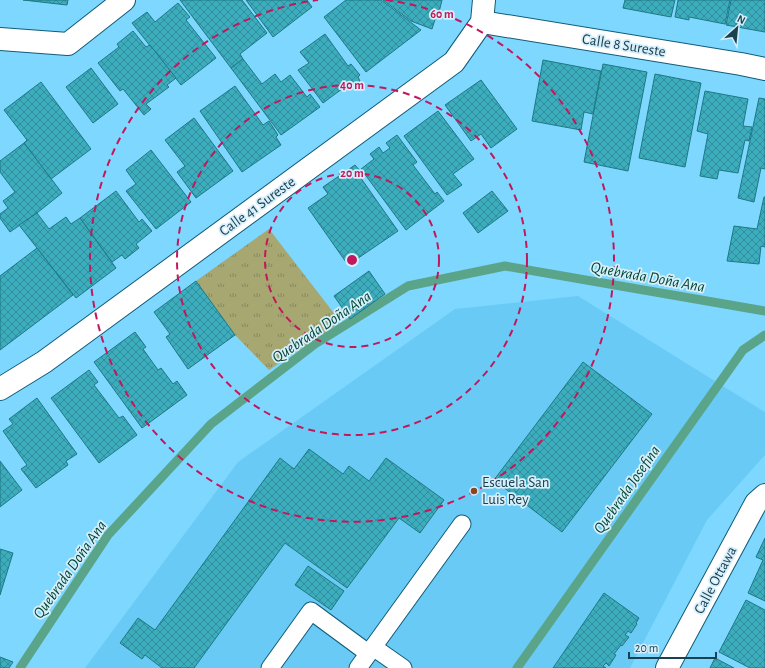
<svg xmlns="http://www.w3.org/2000/svg" width="765" height="668" viewBox="0 0 765 668" font-family="'Alegreya Sans',sans-serif">
	<defs>
		<pattern id="grass-tufts" width="24" height="20" patternUnits="userSpaceOnUse"><rect width="24" height="20" fill="#a7a771"/><path d="M3 7l-1-3M5 7V3M7 7l1-3M15 17l-1-3M17 17v-4M19 17l1-3" fill="none" stroke="#878a5f"/></pattern>
		<pattern id="building-cross-hatch" width="8" height="8" patternUnits="userSpaceOnUse"><rect width="8" height="8" fill="#3cadbd"/><path d="M0 0l8 8M0 8l8-8" fill="none" stroke="#328e9c"/></pattern>
	</defs>
	<rect width="100%" height="100%" fill="#7ed7fe"/>
	<path fill="#69cbf5" d="M578,296L765,412V455L707,520L630,668H85L238,462L455,309Z"/>
	<path fill="url(#grass-tufts)" d="M269,229L340,321L332,328L269,370L235,335L196,281Z"/>
	<g fill="none" stroke-linecap="round" stroke-linejoin="round">
		<g stroke="#5aa489" stroke-width="9">
			<path d="M20,668L108,535L211,424L315,344L408,286L505,266L765,311"/>
			<path d="M517,668L743,350L765,335"/>
		</g>
	</g>
	<g fill="url(#building-cross-hatch)" stroke="#1f7884">
		<path d="M23,0H68L67,5Z"/>
		<path d="M180,0H242L267,33L240,54L243,59L231,68Z"/>
		<path d="M246,0H307L312,7L273,37Z"/>
		<path d="M346,0H381L421,30L366,72L324,17Z"/>
		<path d="M383,0H442L438,16H436L432,29L411,21Z"/>
		<path d="M625,0H675L671,17L623,8Z"/>
		<path d="M678,0H730L725,24L689,17V20L675,17Z"/>
		<path d="M731,0H765V32L726,25Z"/>
		<path d="M178,3L190,17L186,20L216,58L181,85L132,23L147,12L155,22Z"/>
		<path d="M133,31L146,47L150,45L176,78L167,85L169,87L146,104L151,109L144,115L123,89L120,91L98,63L119,47L117,44Z"/>
		<path d="M325,34L348,66L351,64L360,75L358,77L360,81L349,89L346,86L323,103L298,70L309,63L300,52Z"/>
		<path d="M243,59L262,84L275,74L281,82L290,75L307,97L310,94L320,107L281,135L231,68Z"/>
		<path d="M543,60L601,71L593,114L584,112L581,130L532,121Z"/>
		<path d="M603,64L647,72L628,171L584,162Z"/>
		<path d="M91,68L118,104L93,123L66,87Z"/>
		<path d="M655,74L701,83L685,167L639,158Z"/>
		<path d="M481,80L517,129L491,148L481,134L471,141L445,105Z"/>
		<path d="M41,82L91,149L51,179L24,143L27,140L4,110Z"/>
		<path d="M235,86L263,125L269,121L278,135L276,137L281,145L242,172L200,111Z"/>
		<path d="M705,91L748,99L743,126L752,127L749,141L745,140L738,173L719,170L717,179L700,176L708,134L697,131Z"/>
		<path d="M759,98L765,99V169L761,168L754,202L738,198Z"/>
		<path d="M438,111L474,159L453,174L462,185L447,195L404,136Z"/>
		<path d="M194,118L233,171L196,198L177,172L185,166L165,140Z"/>
		<path d="M397,135L417,162L413,165L435,194L437,192L444,201L406,230L361,169L374,159L370,154L379,147L383,153L390,148L386,143Z"/>
		<path d="M24,143L62,193L37,213L10,232L0,218V214L8,208L3,201L15,192L0,172V161Z"/>
		<path d="M151,150L191,202L156,229L126,191L136,184L126,170Z"/>
		<path d="M355,165L361,172L358,174L398,231L348,265L308,208L328,194L323,187Z"/>
		<path d="M116,191L139,222L142,219L152,231L136,244L139,248L125,259L122,255L112,262L80,218Z"/>
		<path d="M492,191L508,211L478,233L463,213Z"/>
		<path d="M764,197H765V247L761,246L759,264L727,261L734,226L757,229Z"/>
		<path d="M37,213L49,229L66,217L71,224L80,218L116,268L76,298L19,225Z"/>
		<path d="M37,248L73,295L0,350V276Z"/>
		<path d="M369,271L385,294L350,319L334,296Z"/>
		<path d="M196,281L235,335L188,369L166,337L170,334L154,312Z"/>
		<path d="M135,332L146,347L143,349L158,370L161,368L173,384L177,381L187,395L142,428L94,362Z"/>
		<path d="M583,362L652,414L562,532L494,480Z"/>
		<path d="M89,370L98,382L94,385L119,418L123,416L137,435L99,463L51,398Z"/>
		<path d="M37,398L77,454L66,461L68,465L36,488L21,469L27,465L3,431L13,424L9,419Z"/>
		<path d="M309,449L343,474L349,466L369,481L386,458L444,500L420,533L399,518L347,588L285,543L194,668H162L145,655L142,659L120,643L138,618L155,630L280,458L294,469Z"/>
		<path d="M0,461L22,490L0,507Z"/>
		<path d="M765,538V601L748,593L763,560L756,557Z"/>
		<path d="M0,549L13,553L0,595Z"/>
		<path d="M308,566L344,591L331,610L295,585Z"/>
		<path d="M604,593L639,618L636,623L637,624L631,633L628,631L625,635L629,637L622,646L621,645L614,654L616,655L609,666L606,663L603,666L606,668H553Z"/>
		<path d="M746,600L765,610V668H750L719,652Z"/>
		<path d="M0,657L13,662L9,668H0Z"/>
		<path d="M715,658L734,668H710Z"/>
	</g>
	<g fill="none" stroke-linecap="round" stroke-linejoin="round">
		<g stroke="#115c78" stroke-width="19">
			<g id="service">
				<path d="M373,647L403,668"/>
				<path d="M270,668L311,611L368,653"/>
				<path d="M358,668L462,524"/>
			</g>
		</g>
		<g stroke="#115c78" stroke-width="24">
			<g id="minor">
				<path d="M482,22L741,64L765,69"/>
				<path d="M0,39L68,44L124,0"/>
				<path d="M0,389L44,362L454,62L482,22L484,0"/>
				<path d="M667,668L756,503L765,495"/>
			</g>
		</g>
		<use href="#service" stroke="#fff" stroke-width="17"/>
		<use href="#minor" stroke="#fff" stroke-width="22"/>
	</g>
	<g fill="none" stroke="#c2185b" stroke-width="2" stroke-dasharray="7 5">
		<circle cx="352" cy="260" r="87"/>
		<circle cx="352" cy="260" r="175"/>
		<path d="M386 0A262 262 0 1 1 318 0"/>
	</g>
	<circle fill="#8b461d" stroke="#d6effb" stroke-width="1.5" cx="474" cy="491" r="4"/>
	<g text-anchor="middle" stroke-width="3.5" stroke-linejoin="round" paint-order="stroke">
		<g font-size="15" fill="#1b4151" stroke="#d6effb">
			<text transform="translate(624 45) rotate(9)" y="5">Calle 8 Sureste</text>
			<text transform="translate(257 206) rotate(-36)" y="5">Calle 41 Sureste</text>
			<text transform="translate(715 580) rotate(-62)" y="5">Calle Ottawa</text>
		</g>
		<g font-size="15" fill="#1b4151" stroke="#d6effb" text-anchor="start">
			<text x="482" y="487">Escuela San<tspan x="482" dy="17">Luis Rey</tspan></text>
		</g>
		<g font-size="16" font-style="italic" fill="#034634" stroke="#d6effb">
			<text transform="translate(648 276) rotate(10)" y="6">Quebrada Doña Ana</text>
			<text transform="translate(321 326) rotate(-34)" y="6">Quebrada Doña Ana</text>
			<text transform="translate(626 489) rotate(-55)" y="6">Quebrada Josefina</text>
			<text transform="translate(69 569) rotate(-55)" y="6">Quebrada Doña Ana</text>
		</g>
	</g>
	<circle cx="352" cy="260" r="6" fill="#c2185b" stroke="#d6effb" stroke-width="2"/>
	<g font-size="12" text-anchor="middle" font-weight="bold" fill="#c2185b" stroke="#d6effb" stroke-width="3.5" stroke-linejoin="round" paint-order="stroke">
		<text x="442" y="18">60 m</text>
		<text x="352" y="89">40 m</text>
		<text x="352" y="177">20 m</text>
	</g>
	<g transform="translate(737 28) rotate(27)" stroke="#d6effb" stroke-width="3" paint-order="stroke">
	<path d="M0-3L7 15L0 10L-7 15Z" fill="#1b4151"/>
	<text y="-6" font-size="11" font-weight="bold" text-anchor="middle" fill="#1b4151">N</text>
	</g>
	<path d="M629 652v6h87v-6" fill="none" stroke="#1b4151" stroke-width="2"/>
	<text x="635" y="652" font-size="12" fill="#1b4151" stroke="#d6effb" stroke-width="3" paint-order="stroke">20 m</text>
</svg>
